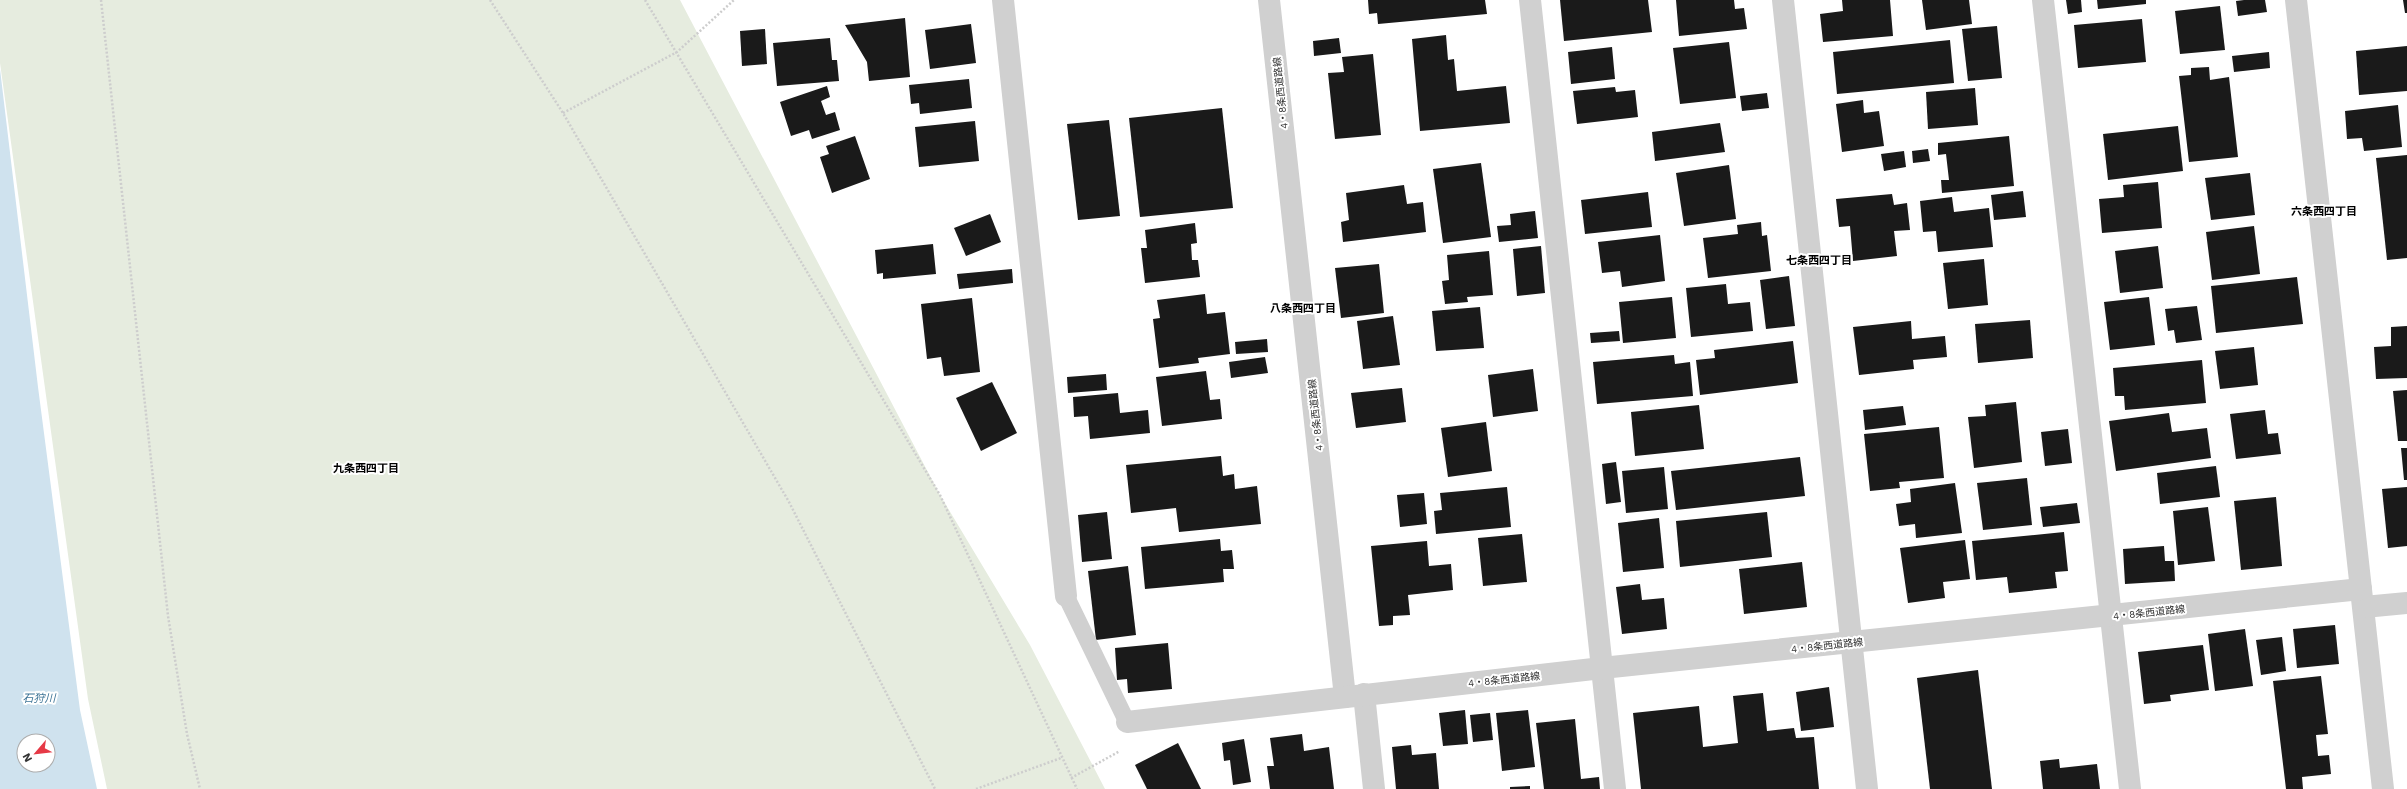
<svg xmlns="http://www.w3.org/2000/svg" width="2407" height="789" viewBox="0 0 2407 789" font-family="'Work Sans','Noto Sans JP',sans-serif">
	<rect width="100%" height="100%" fill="#fff"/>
	<path fill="#e6ecdf" d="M0,0H680L940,495L1030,645L1105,789H107L88,699L0,63Z"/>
	<path fill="#cfe2ee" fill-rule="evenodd" d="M0,69L38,387L80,710L97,789H0ZM24,741H48V765H24Z"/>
	<g fill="#1a1a1a">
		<path d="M1368,0H1485L1487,14L1378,24L1377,13L1369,14Z"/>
		<path d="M1560,0H1648L1652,32L1564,41Z"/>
		<path d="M1676,0H1734L1735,9L1744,8L1747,29L1679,36Z"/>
		<path d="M1842,0H1890L1893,36L1823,42L1820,14L1843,11Z"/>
		<path d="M1922,0H1969L1972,24L1926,30Z"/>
		<path d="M2066,0H2081L2082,12L2068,14Z"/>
		<path d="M2097,0H2146V4L2098,9Z"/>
		<path d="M2244,0H2265L2267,12L2238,16L2236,1Z"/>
		<path d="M2403,0H2407V13H2405Z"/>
		<path d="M2220,6L2225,50L2180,54L2175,11Z"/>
		<path d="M905,18L910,77L869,81L867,62L845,25Z"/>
		<path d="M2142,19L2146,62L2078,68L2074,25Z"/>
		<path d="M971,24L976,63L930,69L925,30Z"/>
		<path d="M1997,26L2002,78L1968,81L1962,29Z"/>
		<path d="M765,29L767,64L742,66L740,31Z"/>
		<path d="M1446,35L1448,60L1454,59L1457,91L1506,86L1510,123L1420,131L1412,39Z"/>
		<path d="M830,38L832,60H837L839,81L777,86L773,43Z"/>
		<path d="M1339,38L1341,53L1314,56L1313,41Z"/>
		<path d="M1950,40L1954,83L1837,94L1833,52Z"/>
		<path d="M1729,42L1736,98L1680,104L1673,48Z"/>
		<path d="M2407,46V91L2359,95L2356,51Z"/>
		<path d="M1612,47L1615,79L1571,84L1568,52Z"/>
		<path d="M2269,52L2270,68L2234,72L2232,56Z"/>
		<path d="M1373,54L1381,135L1335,139L1328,73L1344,72L1342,57Z"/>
		<path d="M2209,67L2210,80L2229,77L2238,157L2189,162L2179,76L2191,75V68Z"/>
		<path d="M969,79L972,108L920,114L919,103L911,104L909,85Z"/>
		<path d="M827,86L830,97L821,101L826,115L835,112L840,130L812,139L809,130L791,136L780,102Z"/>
		<path d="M1615,87L1616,92L1635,90L1638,117L1577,124L1573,91Z"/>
		<path d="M1975,88L1978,125L1928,129L1926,92Z"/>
		<path d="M1767,93L1769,108L1742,111L1740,96Z"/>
		<path d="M1863,100L1864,113L1879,111L1884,146L1842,152L1836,104Z"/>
		<path d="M2398,105L2402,147L2364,151L2362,138L2347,139L2345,111Z"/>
		<path d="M1222,108L1233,208L1140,217L1129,118Z"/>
		<path d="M1109,120L1120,216L1078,220L1067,124Z"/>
		<path d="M975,121L979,161L919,167L915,127Z"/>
		<path d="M1720,123L1725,152L1655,161L1652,132Z"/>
		<path d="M2178,126L2183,171L2108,180L2103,134Z"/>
		<path d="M855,136L870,179L832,193L820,157L829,154L826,146Z"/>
		<path d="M2009,136L2014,186L1942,193L1941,180H1949L1946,154L1938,155V143Z"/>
		<path d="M1928,149L1930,161L1913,163L1912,151Z"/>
		<path d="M1904,151L1906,167L1884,171L1881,154Z"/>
		<path d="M2407,155V258L2387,260L2376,158Z"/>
		<path d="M1481,163L1491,237L1443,243L1433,169Z"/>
		<path d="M1729,165L1736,219L1684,226L1676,173Z"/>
		<path d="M2250,173L2255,215L2211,220L2205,178Z"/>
		<path d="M2158,182L2162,228L2102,233L2099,199L2124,197L2123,185Z"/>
		<path d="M1404,185L1407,204L1423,202L1426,232L1343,242L1341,222L1349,220L1346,193Z"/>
		<path d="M2023,191L2026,217L1994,220L1991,195Z"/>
		<path d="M1648,192L1652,227L1585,234L1581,200Z"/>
		<path d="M1892,194L1894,205L1907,203L1910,230L1894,231L1897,256L1853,261L1850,226L1839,227L1836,199Z"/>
		<path d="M1952,197L1954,212L1989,208L1993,247L1938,252L1936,231L1923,232L1920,201Z"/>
		<path d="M1535,211L1538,238L1499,242L1497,226L1511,225L1510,214Z"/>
		<path d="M990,214L1001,242L966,256L954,228Z"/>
		<path d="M1761,222L1762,236L1767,235L1771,271L1708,278L1703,238L1738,234L1737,225Z"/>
		<path d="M1195,223L1197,243L1191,244L1192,260H1198L1200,277L1145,283L1141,248H1147L1145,230Z"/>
		<path d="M2254,226L2260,274L2212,280L2206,232Z"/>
		<path d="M1660,235L1665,281L1622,287L1620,271L1602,273L1598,242Z"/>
		<path d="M933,244L936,274L883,279V273L877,274L875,250Z"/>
		<path d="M1541,246L1545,293L1517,296L1513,249Z"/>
		<path d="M2158,246L2163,288L2120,293L2115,251Z"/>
		<path d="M1489,251L1493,295L1467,297L1468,302L1445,304L1442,281L1449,280L1447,255Z"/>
		<path d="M1984,259L1988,305L1948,309L1943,263Z"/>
		<path d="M1379,264L1384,313L1341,318L1335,268Z"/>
		<path d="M1012,269L1013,283L959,289L957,274Z"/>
		<path d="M1789,276L1795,326L1766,329L1760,280Z"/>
		<path d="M2297,277L2303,324L2216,333L2211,286Z"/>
		<path d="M1726,284L1728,304L1750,302L1753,331L1691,337L1686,288Z"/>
		<path d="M1205,294L1207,314L1225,312L1230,354L1198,358L1199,363L1159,368L1153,319L1160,318L1157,300Z"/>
		<path d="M1672,297L1676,338L1623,343L1619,302Z"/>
		<path d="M2149,297L2155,345L2110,350L2104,302Z"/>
		<path d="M972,298L980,372L944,376L941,357L927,359L921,304Z"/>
		<path d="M2197,306L2202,340L2176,343L2174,330L2168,331L2165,309Z"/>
		<path d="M1480,307L1484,348L1436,351L1432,311Z"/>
		<path d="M1393,316L1400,365L1363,369L1357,321Z"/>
		<path d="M2030,320L2033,358L1978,363L1975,324Z"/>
		<path d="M1911,321L1912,339L1945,336L1947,357L1913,360L1914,369L1859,375L1853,327Z"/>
		<path d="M2407,326V378L2376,379L2374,347L2391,346V327Z"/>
		<path d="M1619,331L1620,341L1591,343L1590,333Z"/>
		<path d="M1267,339L1268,352L1236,354L1235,342Z"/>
		<path d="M1793,341L1798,383L1700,395L1696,360L1715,358L1714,350Z"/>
		<path d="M2254,347L2258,385L2220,389L2215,351Z"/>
		<path d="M1674,355L1675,364L1690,362L1693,396L1597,404L1593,362Z"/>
		<path d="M1265,357L1268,373L1231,378L1229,362Z"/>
		<path d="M2202,360L2206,403L2125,410L2124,396H2115L2113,368Z"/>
		<path d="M1533,369L1538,411L1493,417L1488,375Z"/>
		<path d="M1206,371L1210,400L1220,399L1222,419L1162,426L1156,377Z"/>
		<path d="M1106,374L1107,390L1068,393L1067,377Z"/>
		<path d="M992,382L1017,433L981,451L956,398Z"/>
		<path d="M1402,388L1406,422L1356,428L1351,393Z"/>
		<path d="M2407,390V441H2398L2393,391Z"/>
		<path d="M1118,393L1120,413L1148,410L1150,433L1090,439L1088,416L1074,417L1073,397Z"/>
		<path d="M2016,402L2022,462L1974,468L1968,417L1986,416L1985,405Z"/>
		<path d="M1699,405L1704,449L1635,456L1631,412Z"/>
		<path d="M1903,406L1906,425L1865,430L1863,410Z"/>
		<path d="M2265,410L2268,434L2278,433L2281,454L2236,459L2230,414Z"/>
		<path d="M2169,413L2172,432L2207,428L2211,458L2116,471L2109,421Z"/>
		<path d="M1486,422L1492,471L1448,477L1441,428Z"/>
		<path d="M1939,427L1944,478L1899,482L1900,488L1870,491L1864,434Z"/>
		<path d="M2068,429L2072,463L2045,466L2041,432Z"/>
		<path d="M2401,448H2407V480H2404Z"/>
		<path d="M1221,456L1223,476L1234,474L1235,489L1257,486L1261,524L1179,532L1176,508L1131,513L1126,465Z"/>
		<path d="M1800,457L1805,496L1676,510L1671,471Z"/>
		<path d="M1616,462L1621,502L1606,504L1602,464Z"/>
		<path d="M2216,466L2220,497L2160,504L2157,473Z"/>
		<path d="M1664,467L1668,509L1626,513L1622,471Z"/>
		<path d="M2027,478L2032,525L1983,530L1977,483Z"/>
		<path d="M1955,483L1962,533L1916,538L1915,524L1899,526L1896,504L1911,502L1910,489Z"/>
		<path d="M1507,487L1511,527L1436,534L1434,511L1442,510L1440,493Z"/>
		<path d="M2407,487V546L2388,548L2382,489Z"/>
		<path d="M1424,493L1427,524L1400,527L1397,495Z"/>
		<path d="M2276,497L2282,566L2241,570L2234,501Z"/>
		<path d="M2077,503L2080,523L2043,527L2040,507Z"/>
		<path d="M2208,507L2215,561L2178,565L2173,511Z"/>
		<path d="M1107,512L1112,559L1082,562L1078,515Z"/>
		<path d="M1767,512L1772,557L1680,567L1676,521Z"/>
		<path d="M1659,518L1664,568L1623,572L1618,523Z"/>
		<path d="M2064,532L2068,571L2055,572L2057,588L2009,593L2007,577L1976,580L1972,541Z"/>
		<path d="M1522,534L1527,582L1483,586L1478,538Z"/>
		<path d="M1220,539L1221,551L1232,550L1234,569H1223L1224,582L1145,589L1141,547Z"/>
		<path d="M1965,540L1970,579L1943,582L1945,598L1908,603L1900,548Z"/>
		<path d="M1427,541L1429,566L1451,564L1453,590L1408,595L1410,615L1393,616V625L1379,626L1371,546Z"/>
		<path d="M2164,546L2165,561H2174L2175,581L2125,584L2123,549Z"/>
		<path d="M1802,562L1807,607L1744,614L1739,569Z"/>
		<path d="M1128,566L1136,635L1096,640L1088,571Z"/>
		<path d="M1640,584L1642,600L1664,598L1667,629L1622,634L1616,587Z"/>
		<path d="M2335,625L2339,664L2297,668L2293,629Z"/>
		<path d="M2245,629L2253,686L2215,691L2208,634Z"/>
		<path d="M2282,637L2286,671L2261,675L2256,640Z"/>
		<path d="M1168,643L1172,689L1128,693L1127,679L1117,680L1115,648Z"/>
		<path d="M2203,645L2209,690L2170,695L2171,701L2144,704L2138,652Z"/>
		<path d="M1978,670L1992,789H1930L1917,678Z"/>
		<path d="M2321,676L2328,734L2316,735L2318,756L2329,755L2331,774L2302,777L2303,789H2286L2273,681Z"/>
		<path d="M1829,687L1834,727L1801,731L1796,692Z"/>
		<path d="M1763,693L1767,731L1794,728L1796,738L1814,737L1819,789H1641L1633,713L1699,706L1703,747L1738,743L1733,696Z"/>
		<path d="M1465,710L1468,744L1443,746L1439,713Z"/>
		<path d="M1528,710L1535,767L1502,771L1496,713Z"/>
		<path d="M1490,713L1493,740L1473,742L1470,715Z"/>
		<path d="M1575,719L1581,779L1599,777L1600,789H1544L1536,723Z"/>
		<path d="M1302,734L1304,751L1329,747L1334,789H1270L1267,766H1274L1270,738Z"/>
		<path d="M1244,739L1251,782L1233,785L1230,760L1224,761L1222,743Z"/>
		<path d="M1178,743L1201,789H1147L1135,765Z"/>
		<path d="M1411,745L1412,755L1436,753L1439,789H1396L1392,747Z"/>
		<path d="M2059,759L2060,768L2097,764L2100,789H2043L2040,761Z"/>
		<path d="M1530,786V789H1510V787Z"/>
	</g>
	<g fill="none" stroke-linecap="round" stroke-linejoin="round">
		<g stroke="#cdcdcd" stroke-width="2.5" stroke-dasharray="2 2" stroke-linecap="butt">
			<path d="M101,0L168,616L187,734L200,789"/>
			<path d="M490,0L563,113L789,502L935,789"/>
			<path d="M645,0L940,495L1077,789"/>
			<path d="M563,113L677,52L734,0"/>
			<path d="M1071,778L1120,751"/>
			<path d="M976,789L1061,758"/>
		</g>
		<path stroke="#d0d0d0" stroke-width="17" d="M1066,596L1127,722"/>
		<g stroke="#d0d0d0" stroke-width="22">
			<path d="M1003,0L1066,596"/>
			<path d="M1269,0L1345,697"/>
			<path d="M1530,0L1615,789"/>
			<path d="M1783,0L1867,789"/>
			<path d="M2043,0L2130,789"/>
			<path d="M2296,0L2383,789"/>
			<path d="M2364,607L2407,603"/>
			<path d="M1364,694L1374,789"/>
			<path d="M1127,722L1602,668L2361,589"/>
		</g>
	</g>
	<g text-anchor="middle" stroke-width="4" stroke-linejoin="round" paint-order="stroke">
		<g font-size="10" fill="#333" stroke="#fff">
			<text transform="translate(1280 93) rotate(-96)" y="4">4・8条西道路線</text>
			<text transform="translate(1315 415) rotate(-96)" y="4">4・8条西道路線</text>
			<text transform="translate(2149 612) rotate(-6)" y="4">4・8条西道路線</text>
			<text transform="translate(1827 645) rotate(-6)" y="4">4・8条西道路線</text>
			<text transform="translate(1504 679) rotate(-6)" y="4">4・8条西道路線</text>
		</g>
		<g font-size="11" font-weight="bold" fill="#000" stroke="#fff">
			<text x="2324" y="215">六条西四丁目</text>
			<text x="1819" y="264">七条西四丁目</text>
			<text x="1303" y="312">八条西四丁目</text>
			<text x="366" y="472">九条西四丁目</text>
		</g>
		<g font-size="11" font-style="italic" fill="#3f7597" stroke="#fff">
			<text x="39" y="702">石狩川</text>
		</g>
	</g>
	<g transform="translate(36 753) rotate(242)"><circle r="19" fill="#ffffff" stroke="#adadad"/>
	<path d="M0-3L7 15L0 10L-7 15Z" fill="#e63946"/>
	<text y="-6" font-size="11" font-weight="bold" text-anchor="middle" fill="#333333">N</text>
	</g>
</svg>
